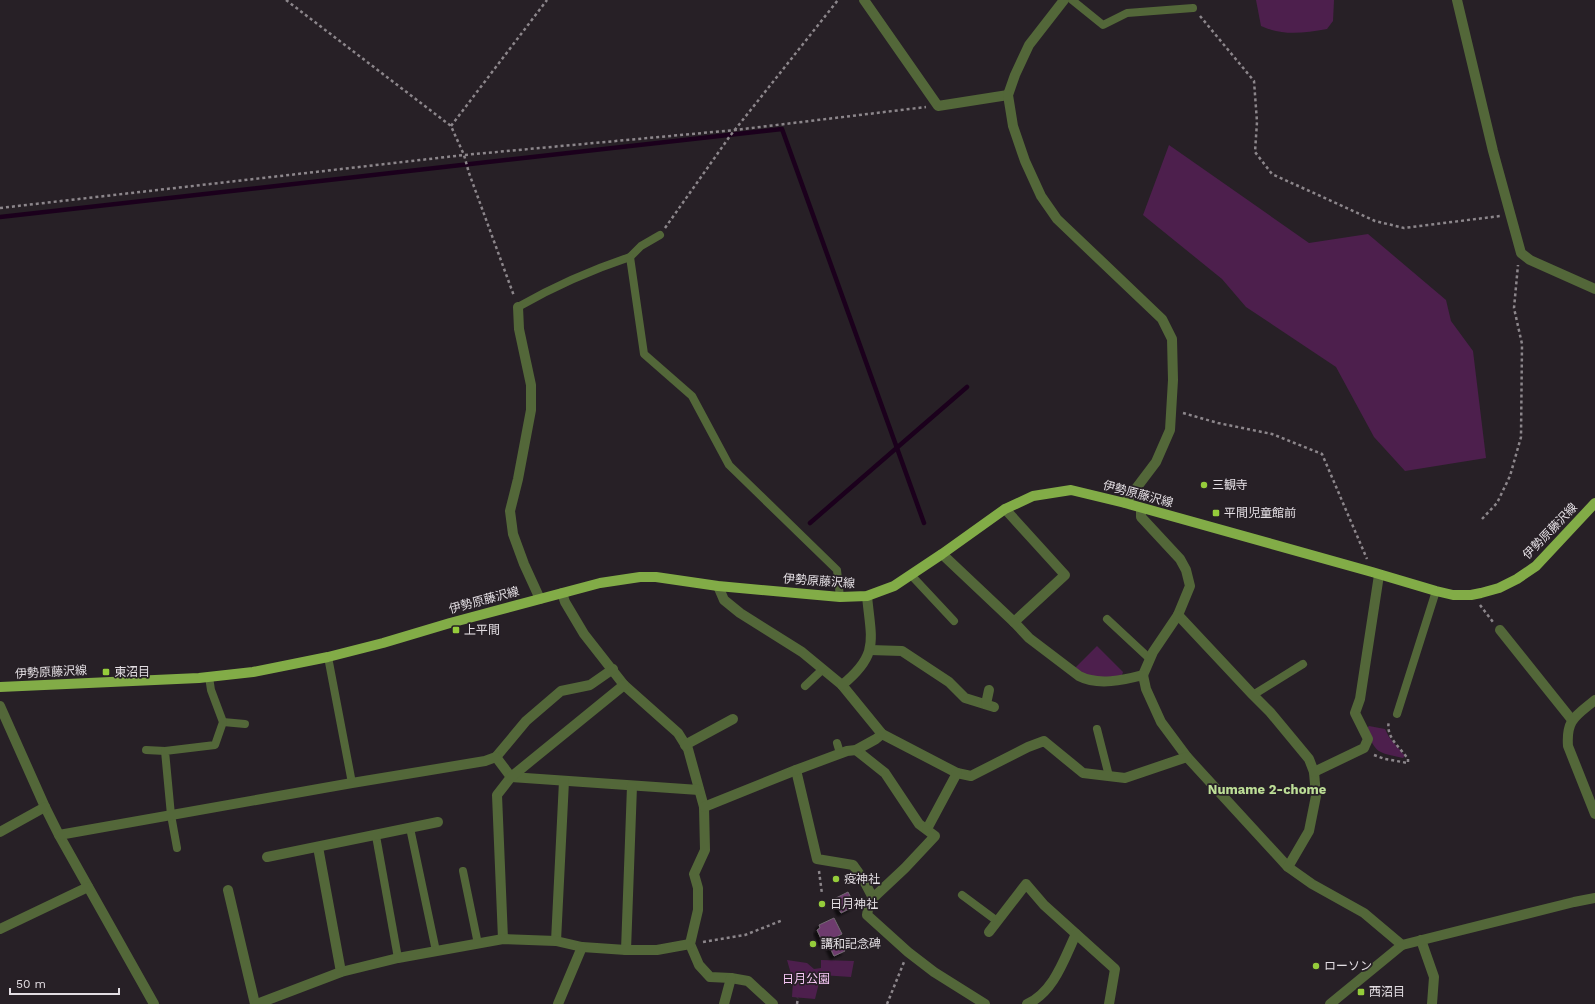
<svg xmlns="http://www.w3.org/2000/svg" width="1595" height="1004" viewBox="0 0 1595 1004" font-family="'Work Sans','Noto Sans JP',sans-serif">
	<defs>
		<filter id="shadow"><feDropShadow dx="-3.5" dy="3.5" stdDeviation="1" flood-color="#0009"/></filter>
	</defs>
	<rect width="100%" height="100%" fill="#272026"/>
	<g fill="#4d1f4d">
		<path d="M1256,0H1334L1333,21L1327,29C1303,33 1283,36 1261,26Z"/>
		<path d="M1169,145L1309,243L1368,234L1446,300L1451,321L1473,351L1486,458L1405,471L1374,437L1336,367L1246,307L1222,279L1143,215Z"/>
		<path d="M1097,646L1123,672L1121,678L1087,679L1075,668Z"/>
		<path d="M1369,726L1385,729L1389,737L1405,756L1403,758C1377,752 1376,754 1366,729Z"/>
		<path d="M787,960L807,963L814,969L821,968V960L854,961L851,977L821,975L815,999L792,997L793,981Z"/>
	</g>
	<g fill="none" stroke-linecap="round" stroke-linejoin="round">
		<g stroke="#1b001c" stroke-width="4.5">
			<path d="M0,217L782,129L924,523"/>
			<path d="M810,523L967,387"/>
		</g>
	</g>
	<g fill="#6e3a6e" stroke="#736a72" filter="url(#shadow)">
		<path d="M848,892L855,906L841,913L834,899Z"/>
		<path d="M834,918L842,934L838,936L845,951L834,956L827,941L823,943L817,930L820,928L819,925Z"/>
	</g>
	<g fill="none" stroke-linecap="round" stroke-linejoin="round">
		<g stroke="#8c868b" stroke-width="2.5" stroke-dasharray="3 3" stroke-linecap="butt">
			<path d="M286,0L451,126L464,155L469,173L514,296"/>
			<path d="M1200,16L1254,81L1257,122L1255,152L1272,174L1375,221L1404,228L1500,216"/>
			<path d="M451,126L547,0"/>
			<path d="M0,208L464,155L735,130L926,107"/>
			<path d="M665,228L730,136L838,0"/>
			<path d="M1183,413L1218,423L1272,434L1322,454L1367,559"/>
			<path d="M1482,519L1497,503L1510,476L1521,437L1522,344L1514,308L1518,265"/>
			<path d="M1480,605L1493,622"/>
			<path d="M1374,755L1385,759L1408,763V759C1400,747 1385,737 1389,721"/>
			<path d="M819,871L822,894"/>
			<path d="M703,942L745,935L783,920"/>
			<path d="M797,1004L798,998"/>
			<path d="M887,1004L904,962"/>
		</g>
		<g stroke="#536739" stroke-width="8">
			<path d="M1072,0L1103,25L1127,13L1193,8"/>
			<path d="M630,257L641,246L660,235"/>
			<path d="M518,307C553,287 591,270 630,257L644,354L692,396L729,465L837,570L840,597"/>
			<path d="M911,575L954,621"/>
			<path d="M1107,619L1150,659"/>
			<path d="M328,657L352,783"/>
			<path d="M805,686L823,669"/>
			<path d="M1253,695L1303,664"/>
			<path d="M1397,714L1436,591"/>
			<path d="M223,722L245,724"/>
			<path d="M1097,729L1109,776"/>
			<path d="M837,743L840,753"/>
			<path d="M146,750L165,751"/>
			<path d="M410,828L436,951"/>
			<path d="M376,836L398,958"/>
			<path d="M177,848L171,815L165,751L215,745L223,722L211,690L209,677"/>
			<path d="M463,871L478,944"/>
			<path d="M962,895L997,921"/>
		</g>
		<g stroke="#536739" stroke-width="10">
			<path d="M864,0L938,106L1008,95"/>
			<path d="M1064,0L1029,45L1015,75L1008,95L1013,126L1025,161L1041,196L1057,219L1162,319L1172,339L1173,380L1170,430L1156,462L1125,503"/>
			<path d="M1457,0L1493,151L1521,253L1530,260L1595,289"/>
			<path d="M518,307L519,329L531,385V410L518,479L510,511L513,534L524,564L540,599"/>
			<path d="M1005,509L1065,575L1014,622"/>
			<path d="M1141,509V517L1180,559L1186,570L1190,586L1178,615L1153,652L1143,675"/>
			<path d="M942,554L1014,622L1029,638L1079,676C1098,686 1124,680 1143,675L1146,689L1161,722L1187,757L1288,867L1312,884L1364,913L1402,945"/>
			<path d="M718,586L724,600L740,613L802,652L842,685L882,734"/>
			<path d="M562,593L565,602L584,634L624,685L678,733L688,749L704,807L705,850L694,874L698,888V910L690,944L699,965L710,977L731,978L748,981L773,1004"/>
			<path d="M1178,615L1253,695L1270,712L1309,759L1314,772L1316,796L1309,831L1288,867"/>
			<path d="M1500,630L1572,720"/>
			<path d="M870,650L902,651L949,682L965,698L994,707"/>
			<path d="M842,685C880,654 871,640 867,596"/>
			<path d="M1595,700C1576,716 1566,719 1568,746L1595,814"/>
			<path d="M986,704L989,690"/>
			<path d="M0,706L45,807L59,835L154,1004"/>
			<path d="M685,745L733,719"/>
			<path d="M496,757L526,721L561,691L590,685L613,669"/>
			<path d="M796,770L817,859L853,865L863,879L873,898L905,868L935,836L919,824L885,773L856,750"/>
			<path d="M1314,772L1364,748L1368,739L1355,713L1360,699L1379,575"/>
			<path d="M704,807L796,770L847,751L856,750L876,739L882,734L957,773L971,776L1028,747L1044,741L1083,773L1125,778L1187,757"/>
			<path d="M927,829L957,773"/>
			<path d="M0,832L45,807"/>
			<path d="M59,835L352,783L485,761L496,757L511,777L699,790"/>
			<path d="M318,847L341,972"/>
			<path d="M267,857L438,822"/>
			<path d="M228,890L255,1004"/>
			<path d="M873,898L869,904L867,915L908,952L934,972L985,1004"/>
			<path d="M0,929L88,887"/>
			<path d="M989,932L1026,884L1044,905L1115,969L1109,1004"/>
			<path d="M503,939L497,795L511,777L624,685"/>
			<path d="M1421,940L1434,977L1432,1004"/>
			<path d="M556,941L564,781"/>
			<path d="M626,950L632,786"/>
			<path d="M257,1004L341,972L398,958L503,939L556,941L582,947L626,950H657L690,944"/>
			<path d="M558,1004L582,947"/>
			<path d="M724,1004L731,978"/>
			<path d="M1027,1004C1054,992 1064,959 1076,934"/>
		</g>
		<path stroke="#536739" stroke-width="10" d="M1330,1004L1402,945L1574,902L1595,898"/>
		<path stroke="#82ac47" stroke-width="10" d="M0,687L199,678L253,672L328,657L383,643L450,623L600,583L640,577H656L718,586L840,597L867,596L894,586L942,554L1005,509L1033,496L1071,490L1125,503L1372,572L1436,591L1453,595H1471L1481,593L1499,588L1517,579L1536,566L1595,503"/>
	</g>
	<g fill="#95cc3b" stroke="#272026" stroke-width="1.5">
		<circle cx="1204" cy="485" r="4"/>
		<rect x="1212" y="509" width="8" height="8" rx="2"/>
		<rect x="452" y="626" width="8" height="8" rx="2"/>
		<rect x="102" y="668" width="8" height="8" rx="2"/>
		<circle cx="836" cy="879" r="4"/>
		<circle cx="822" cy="904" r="4"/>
		<circle cx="813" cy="944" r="4"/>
		<circle cx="1316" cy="966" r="4"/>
		<rect x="1357" y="988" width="8" height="8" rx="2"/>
	</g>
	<g text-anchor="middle" stroke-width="3.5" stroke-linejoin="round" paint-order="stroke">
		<g font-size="12" fill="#e3dee3" stroke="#272026" text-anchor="start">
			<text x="1212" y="489">三観寺</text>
			<text x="1224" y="517">平間児童館前</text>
			<text x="464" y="634">上平間</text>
			<text x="114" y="676">東沼目</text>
			<text x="844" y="883">疫神社</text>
			<text x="830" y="908">日月神社</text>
			<text x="821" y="948">講和記念碑</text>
			<text x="1324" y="970">ローソン</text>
			<text x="1369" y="996">西沼目</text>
		</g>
		<g font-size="12" fill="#e3dee3" stroke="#272026">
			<text transform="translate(1138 494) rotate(15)" y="4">伊勢原藤沢線</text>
			<text transform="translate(1550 531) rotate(-46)" y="4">伊勢原藤沢線</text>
			<text transform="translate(819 581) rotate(4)" y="4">伊勢原藤沢線</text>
			<text transform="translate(484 600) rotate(-15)" y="4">伊勢原藤沢線</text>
			<text transform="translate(51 672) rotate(-3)" y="4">伊勢原藤沢線</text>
		</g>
		<g font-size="12" fill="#f7c8f6" stroke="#272026">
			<text x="806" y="983">日月公園</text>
		</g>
		<g font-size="13" font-weight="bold" fill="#bdde97" stroke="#272026">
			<text x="1267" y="794">Numame 2-chome</text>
		</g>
	</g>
	<path d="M10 988v6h109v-6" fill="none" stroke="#e3dee3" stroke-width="2"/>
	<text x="16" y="988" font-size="12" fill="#e3dee3" stroke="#272026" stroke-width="3" paint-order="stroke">50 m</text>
</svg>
